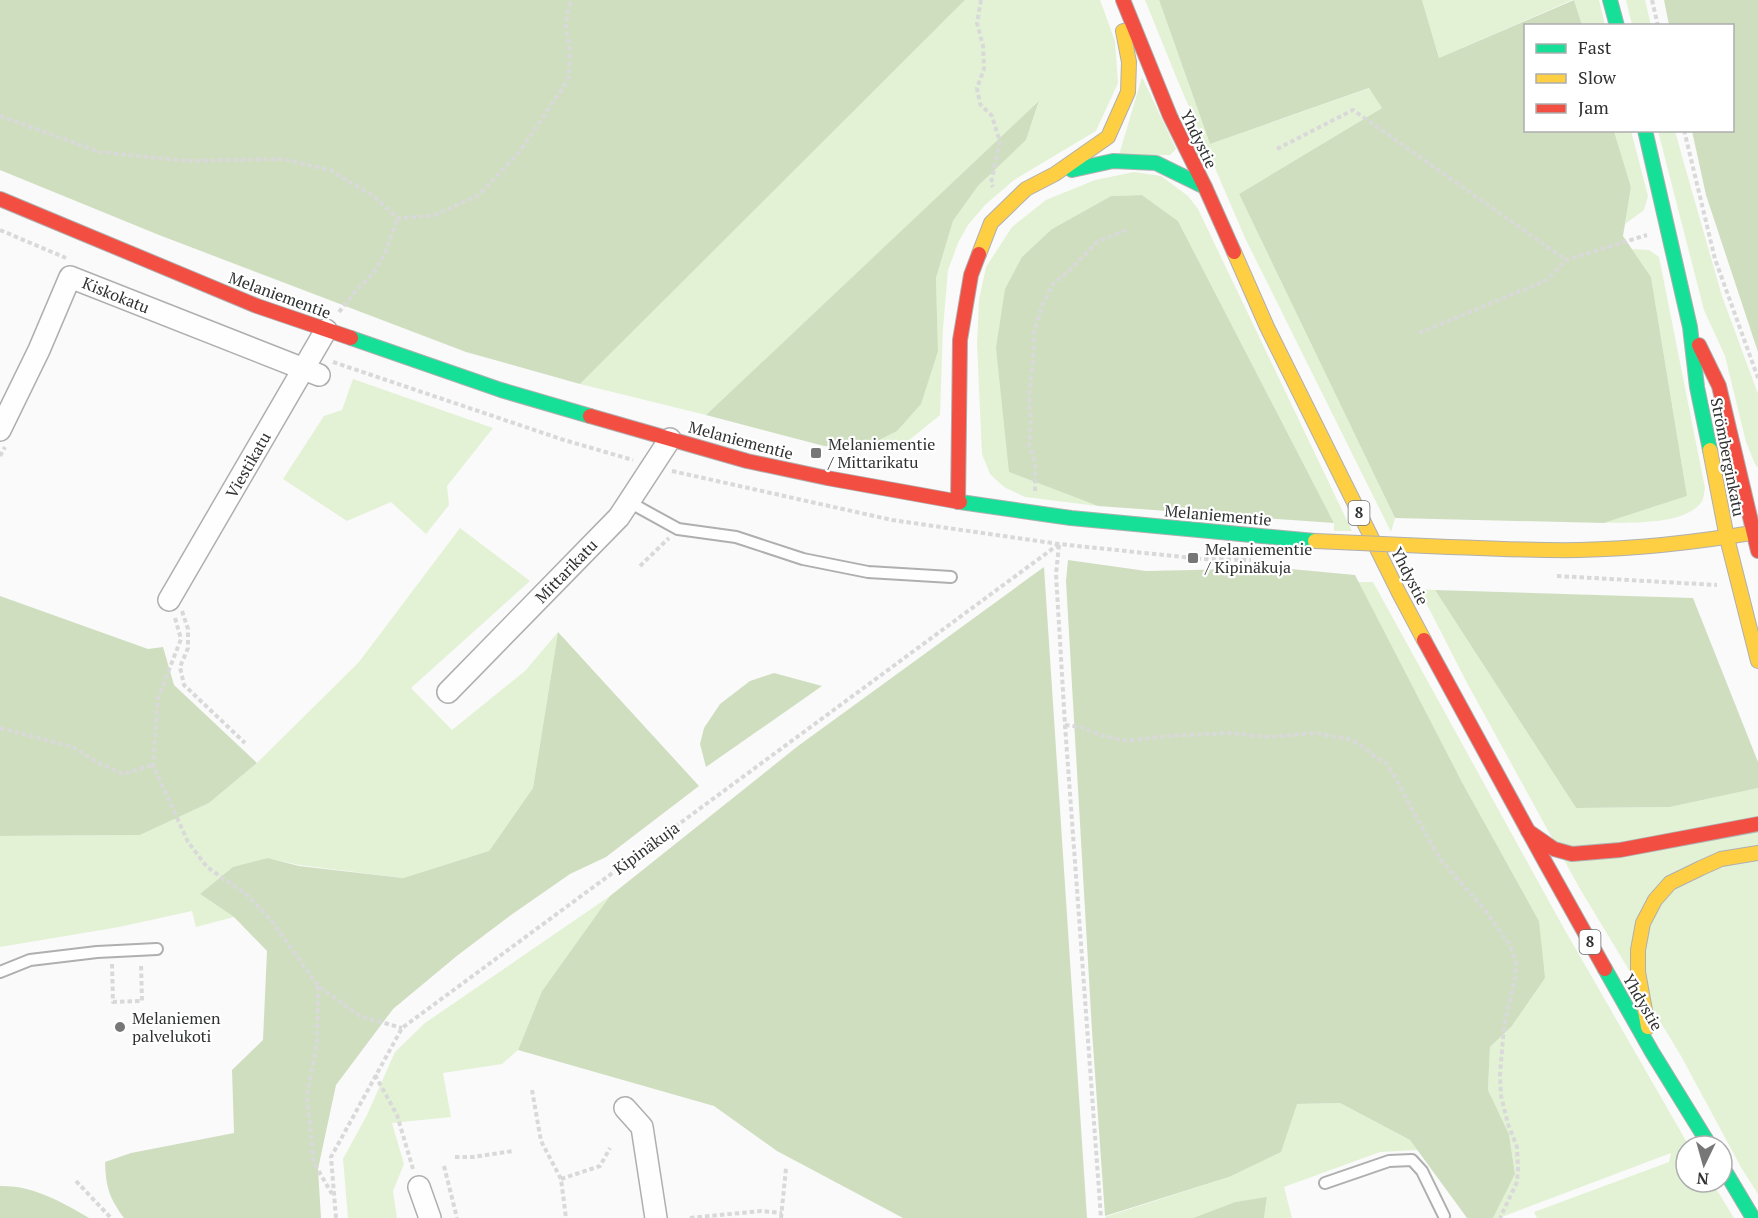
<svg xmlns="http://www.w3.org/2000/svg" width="1758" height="1218" viewBox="0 0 1758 1218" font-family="'PT Serif',serif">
	<rect width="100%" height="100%" fill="#fafafa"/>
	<g fill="#e3f2d5">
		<path d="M965,0H1100L1115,41L1118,83L1096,131L1014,180L985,205L968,225L958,243L948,270L943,328L940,415L897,450L864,448L897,431L938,351L936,278L953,221L978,186L1026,140L1039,102L706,415L580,384Z"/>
		<path d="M1145,0H1159L1210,144L1370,88L1382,108L1239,194L1395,518L1391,532L1245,238L1177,79Z"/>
		<path d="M1422,0H1572L1439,58Z"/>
		<path d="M1574,0H1599L1605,25H1582Z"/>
		<path d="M1626,0H1645L1651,25H1632Z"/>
		<path d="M1142,77L1176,149L1170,155H1119Z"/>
		<path d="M1614,131H1631L1648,196L1644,210L1625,224L1631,187Z"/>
		<path d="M1658,131H1675L1683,160L1722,296L1758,394V468L1755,464L1746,442L1725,356L1704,310Z"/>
		<path d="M1134,172L1161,176L1188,196L1198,209L1352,531H1334V523L1178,221L1142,195L1111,196L1052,229L1009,472L1098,506L1025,497L1004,487L990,474L982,454L977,344L979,300L986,267L1012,227L1046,200L1095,180Z"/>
		<path d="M1632,249L1649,250L1659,257L1705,488C1704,492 1704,498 1702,501C1686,526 1630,522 1604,523L1687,496L1651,277Z"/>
		<path d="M353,379L493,428L447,486L449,505L426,534L391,502L347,521L283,479L324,416L342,410Z"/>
		<path d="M460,528L530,581L411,688L452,730L525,671L558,632L533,788L489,851L403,878L299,865L268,858L200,894L234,917L196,927L192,911L119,927L0,947V836L140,835L209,803L257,763L359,662Z"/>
		<path d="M1358,582H1373L1562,925L1689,1146H1686V1182H1712L1734,1218H1537L1534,1212L1669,1162L1671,1153L1499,1218H1493L1515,1173L1509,1134L1488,1090L1490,1047L1511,1027L1539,921L1463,784Z"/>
		<path d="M1419,589L1435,590L1576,808L1670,807L1758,788V1194L1742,1169L1681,1056L1580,889L1466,681Z"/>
		<path d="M610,896L542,991L518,1050L502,1064L443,1073L451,1117L392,1123L404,1164L393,1191L397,1218H348L343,1159L367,1115L395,1052L425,1023Z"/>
		<path d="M1340,1103L1410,1140L1418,1150L1380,1152L1284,1187L1292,1218H1264L1267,1198L1235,1202L1193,1218H1105V1217L1229,1177L1297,1104Z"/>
	</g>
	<g fill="#cfdebf">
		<path d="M0,0H965L580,384L466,352L159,235L0,170Z"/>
		<path d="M1159,0H1422L1439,58L1574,0L1582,25L1526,26V130L1614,131L1631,187L1623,236L1651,277L1687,496L1604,523L1395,518L1239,194L1382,108L1369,88L1210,144Z"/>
		<path d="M1664,0H1758V352L1706,195L1692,131L1732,130V26L1669,25Z"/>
		<path d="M1039,101L1026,140L978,186L953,221L936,278L938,351L921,404L897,431L864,448L824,446L706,415Z"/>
		<path d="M1142,195L1178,221L1334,523L1098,506L1009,472L996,348L1005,289L1022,257L1052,229L1111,196Z"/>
		<path d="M1068,560L1146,571L1280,568L1355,575L1463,784L1539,921L1545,978L1511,1027L1490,1047L1488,1090L1509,1134L1515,1174L1493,1218H1467L1410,1140L1340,1103L1297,1104L1281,1152L1229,1177L1105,1216L1092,1031L1066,581Z"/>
		<path d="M1044,567L1087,1218H903L777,1151L714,1106L518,1050L542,991L610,896L798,746Z"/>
		<path d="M1435,590L1693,598L1758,762V788L1670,807L1576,808Z"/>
		<path d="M0,596L148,649L163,647L174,685L257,763L209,803L140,835L0,836Z"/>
		<path d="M558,632L699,786L606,857L570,874L511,915L458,955L393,1009L336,1085L318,1169L321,1218H124C109,1197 106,1188 105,1162L131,1153L234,1133L232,1070L263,1040L267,951L234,917L200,894L233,867L268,858L299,866L403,878L489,851L533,788Z"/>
		<path d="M774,673L822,686L706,767L700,744L704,728L720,704L750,681Z"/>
		<path d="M0,1186C32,1185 62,1202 89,1218H0Z"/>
		<path d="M1267,1197L1264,1218H1193L1235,1202Z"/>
	</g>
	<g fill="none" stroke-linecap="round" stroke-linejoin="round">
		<g stroke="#afafb0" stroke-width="14">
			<g id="lane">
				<path d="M629,502L678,529L736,537L803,559L868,572L951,577"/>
				<path d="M0,972L30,960L97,952L157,949"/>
				<path d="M1325,1183L1389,1161L1412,1160L1422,1171L1444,1216"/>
			</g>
		</g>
		<g stroke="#afafb0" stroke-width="24">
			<g id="street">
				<path d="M0,430L39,350L70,277L319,375"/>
				<path d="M169,600L326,330"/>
				<path d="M448,692L619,517L670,439"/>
				<path d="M625,1108L642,1127L656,1218"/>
				<path d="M419,1187L430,1218"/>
			</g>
		</g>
		<g stroke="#afafb0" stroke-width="16">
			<g id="fast">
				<path d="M1610,0L1617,26"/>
				<path d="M1645,130L1690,327L1697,387L1710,450"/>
				<path d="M1072,170L1113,161L1156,163L1205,187"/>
				<path d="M351,338L501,390L590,416"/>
				<path d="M960,502L1071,518L1315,541"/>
				<path d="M1605,969L1652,1052L1710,1146"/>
				<path d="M1722,1166L1753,1218"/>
			</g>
		</g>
		<g stroke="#afafb0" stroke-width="16">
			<g id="slow">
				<path d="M1234,252L1267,327L1399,593L1424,640"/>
				<path d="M979,254L991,223L1026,189L1055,174L1108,137L1128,92L1129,62L1123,31"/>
				<path d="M1710,450L1727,538L1758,661"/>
				<path d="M1449,547C1492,548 1535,551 1579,550C1639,549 1699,542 1758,532"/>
				<path d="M1648,1027L1638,972V950L1643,923L1655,900L1670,883L1701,868L1721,859L1758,853"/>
			</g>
		</g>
		<g stroke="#afafb0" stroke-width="16">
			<g id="jam">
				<path d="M1123,0L1170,116L1205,187L1234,252"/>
				<path d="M0,199L257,306L351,338"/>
				<path d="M1699,345L1719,386L1758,551"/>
				<path d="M590,416L747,461L827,478L960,502"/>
				<path d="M958,502L960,340L971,275L979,254"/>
				<path d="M1424,640L1544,860L1605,969"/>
				<path d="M1528,831L1554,849L1572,854L1620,850L1758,824"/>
			</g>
		</g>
		<g stroke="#d9d9d9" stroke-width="4" stroke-dasharray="4.5 3" stroke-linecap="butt">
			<path d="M981,0L977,23L983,46L984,69L977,88L980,104L992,116L1000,142L991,183L993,187"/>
			<path d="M1652,0L1658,26"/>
			<path d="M0,116L100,152L188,161L282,159L330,170L373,196L398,218L433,216L479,195L521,150L568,80L570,53L566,26L568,10L572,0"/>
			<path d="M1684,130L1715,259L1758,378"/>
			<path d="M1277,149L1353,110L1566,260"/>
			<path d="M0,230L66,258"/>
			<path d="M339,312L354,293L374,272L385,253L398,218"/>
			<path d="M1419,333L1547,280L1566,260L1647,235"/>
			<path d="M333,362L564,440L633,460"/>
			<path d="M0,456L5,447"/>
			<path d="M672,471L892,520L1059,544L1202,559L1251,560"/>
			<path d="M1035,491V462L1029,445L1031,423L1029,396L1033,361L1034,332L1043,304L1053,284L1069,271L1097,242L1126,230"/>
			<path d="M1059,545L1056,574L1065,725L1101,1218"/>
			<path d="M640,566L669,538"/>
			<path d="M1557,576L1717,585"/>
			<path d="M182,611L188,629V648L180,667L184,685L245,743"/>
			<path d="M175,618L181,639L158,698L153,765L188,842L207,867L247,895L271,920L318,986L360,1016L402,1028"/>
			<path d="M1065,725L1081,727L1100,735L1127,741L1166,736L1210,734L1230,733L1268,737L1315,733L1348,739L1359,744L1374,756L1386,763L1396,778L1409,804L1440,859L1485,910L1510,945L1516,962L1515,978L1504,1027L1500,1074L1501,1096L1508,1124L1517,1147L1518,1169L1517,1182L1500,1218"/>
			<path d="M0,728L73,747L93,760L123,774L153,765"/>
			<path d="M112,964L113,1002L142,1001L141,964"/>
			<path d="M318,986L317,1042L307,1096L314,1163L332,1194"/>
			<path d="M375,1075L397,1115L413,1169"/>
			<path d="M532,1090L541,1141L561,1179L566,1218"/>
			<path d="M455,1157H473L513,1151"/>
			<path d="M444,1166L457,1218"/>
			<path d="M561,1179L600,1166L610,1148"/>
			<path d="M76,1181L111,1218"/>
			<path d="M336,1218L331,1157L402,1028L1059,544"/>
			<path d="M690,1218L761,1211L782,1213"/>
			<path d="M781,1218L786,1168"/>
		</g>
		<use href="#lane" stroke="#fefefe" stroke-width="10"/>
		<use href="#street" stroke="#fefefe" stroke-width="21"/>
		<use href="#fast" stroke="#16e098" stroke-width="14"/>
		<use href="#slow" stroke="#ffcf43" stroke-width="14"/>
		<use href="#jam" stroke="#f24e42" stroke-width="14"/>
		<g stroke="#afafb0" stroke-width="16" stroke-linecap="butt">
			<path id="slow-bridge" d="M1315,541L1449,547"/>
		</g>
		<use href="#slow-bridge" stroke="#ffcf43" stroke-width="14"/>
	</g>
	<g fill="#777" stroke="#fff" stroke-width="2">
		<rect x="810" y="447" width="12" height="12" rx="3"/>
		<rect x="1187" y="552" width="12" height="12" rx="3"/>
		<circle cx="120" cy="1027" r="6"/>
	</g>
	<g text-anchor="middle" stroke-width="4.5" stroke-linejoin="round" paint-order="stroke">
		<g fill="#fff" stroke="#6e6f6f" stroke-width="1.5">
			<rect x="1348.5" y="501" width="21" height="24" rx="4.5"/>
			<rect x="1579.5" y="930" width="21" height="24" rx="4.5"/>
		</g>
		<g font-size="15" font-weight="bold" fill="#303131">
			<text x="1359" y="518">8</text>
			<text x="1590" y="947">8</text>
		</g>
		<g font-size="16" fill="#303131" stroke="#fff">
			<text transform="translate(1199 139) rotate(64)" y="6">Yhdystie</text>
			<text transform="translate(116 295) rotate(22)" y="6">Kiskokatu</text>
			<text transform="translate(280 295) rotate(20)" y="6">Melaniementie</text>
			<text transform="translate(741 440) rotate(15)" y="6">Melaniementie</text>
			<text transform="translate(1728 457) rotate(79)" y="6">Strömberginkatu</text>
			<text transform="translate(248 465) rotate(-60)" y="6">Viestikatu</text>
			<text transform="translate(1218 515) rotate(5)" y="6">Melaniementie</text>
			<text transform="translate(566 571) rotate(-46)" y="6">Mittarikatu</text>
			<text transform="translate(1410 576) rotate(63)" y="6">Yhdystie</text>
			<text transform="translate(646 848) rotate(-36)" y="6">Kipinäkuja</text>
			<text transform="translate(1643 1002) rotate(60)" y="6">Yhdystie</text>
		</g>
		<g font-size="16" fill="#303131" stroke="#fff" text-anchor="start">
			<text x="828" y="450">Melaniementie<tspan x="828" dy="18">/ Mittarikatu</tspan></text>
			<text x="1205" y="555">Melaniementie<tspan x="1205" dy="18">/ Kipinäkuja</tspan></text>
			<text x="132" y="1024">Melaniemen<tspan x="132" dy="18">palvelukoti</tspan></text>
		</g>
	</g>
	<rect x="1524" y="24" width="210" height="108" fill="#ffffff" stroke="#acadad" stroke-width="1.5"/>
	<rect x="1536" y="44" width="30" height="9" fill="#16e098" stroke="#acadad" stroke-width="1.5"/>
	<text x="1578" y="54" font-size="18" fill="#303131">Fast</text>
	<rect x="1536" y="74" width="30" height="9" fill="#ffcf43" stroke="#acadad" stroke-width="1.5"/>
	<text x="1578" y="84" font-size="18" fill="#303131">Slow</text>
	<rect x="1536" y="104" width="30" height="9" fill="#f24e42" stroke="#acadad" stroke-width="1.5"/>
	<text x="1578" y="114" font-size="18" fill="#303131">Jam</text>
	<g transform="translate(1704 1164) rotate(185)"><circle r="28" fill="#ffffff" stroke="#acadad" stroke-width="1.5"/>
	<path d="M0-4.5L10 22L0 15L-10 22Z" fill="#777777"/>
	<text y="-9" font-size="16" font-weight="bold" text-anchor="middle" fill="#303131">N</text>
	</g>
</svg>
